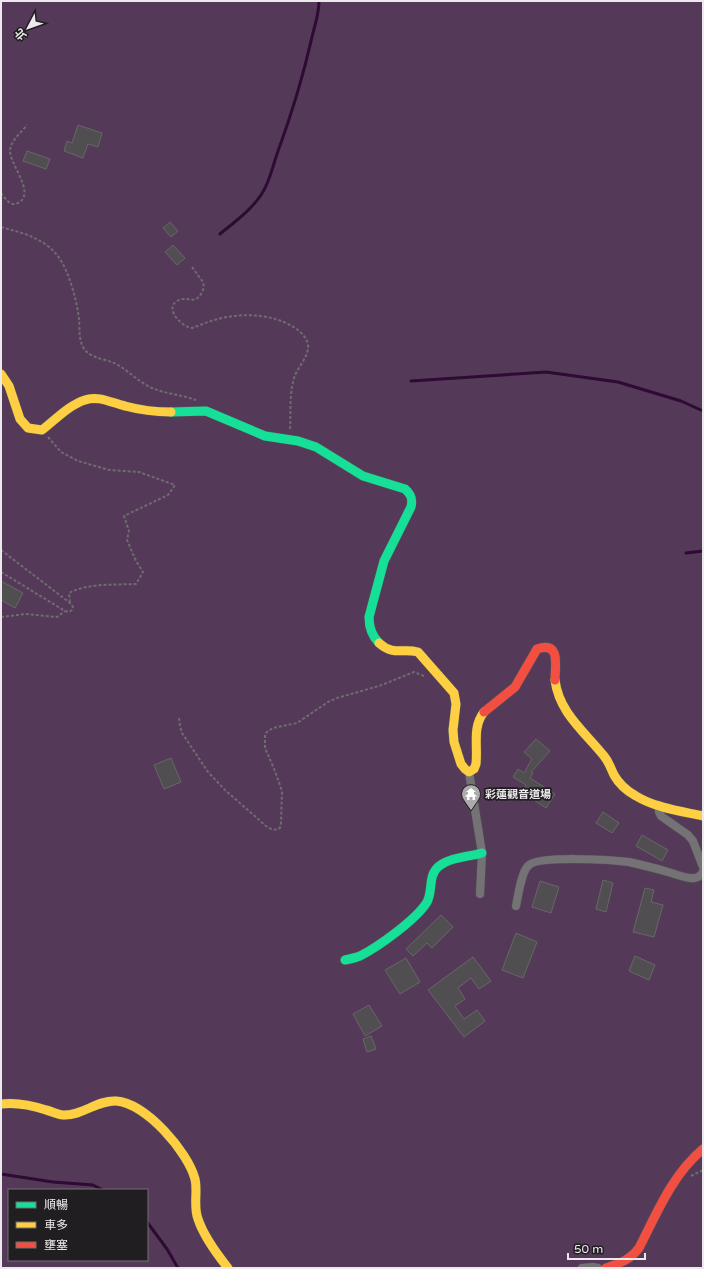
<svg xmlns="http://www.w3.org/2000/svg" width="704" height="1269" viewBox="0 0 704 1269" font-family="'Varela Round','Noto Sans TC',sans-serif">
	<rect width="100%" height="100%" fill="#39373a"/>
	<path fill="#553959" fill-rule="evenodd" d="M1,1H703V1268H1ZM9,1190H147V1260H9Z"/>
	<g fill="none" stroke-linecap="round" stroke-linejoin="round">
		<g stroke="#2e0a34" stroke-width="3">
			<path d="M220,234C233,223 248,213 258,199C268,187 272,169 277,154C291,116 303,77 312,37C315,24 319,14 319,1"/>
			<path d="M411,381L546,372L618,382L681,401L703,411"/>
			<path d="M686,553L703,551"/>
			<path d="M1,1174L53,1182L93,1185L103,1190"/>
			<path d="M147,1222L167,1249L178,1268"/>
		</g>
	</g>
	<g fill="#504e50" stroke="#686668">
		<path d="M78,125L102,133L98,147L88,144L83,158L64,151L67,141L72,143Z"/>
		<path d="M27,151L50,159L46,169L23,161Z"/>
		<path d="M170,222L178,231L171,237L163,228Z"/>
		<path d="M173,245L185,258L177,265L165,252Z"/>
		<path d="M1,581L23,593L15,608L1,600Z"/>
		<path d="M536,739L550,751L531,772L533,773L530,778L555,794L546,808L521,791L526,785L513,777L518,769L524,773L532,759L524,752Z"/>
		<path d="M171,758L181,782L164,789L154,765Z"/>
		<path d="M603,812L619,823L612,833L596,823Z"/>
		<path d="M642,835L668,850L662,861L636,846Z"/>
		<path d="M603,880L613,883L606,912L596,909Z"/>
		<path d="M540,881L559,887L551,913L532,907Z"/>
		<path d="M645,888L654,890L651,902L663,905L654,937L633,932Z"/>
		<path d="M441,915L453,927L432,948L427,943L413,956L406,949Z"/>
		<path d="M516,933L537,942L523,978L502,970Z"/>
		<path d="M635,956L655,965L649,980L629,971Z"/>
		<path d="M473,957L491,981L479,989L471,978L458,988L465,999L455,1006L464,1019L477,1010L485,1021L464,1037L428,990Z"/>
		<path d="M406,958L420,982L400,994L385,970Z"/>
		<path d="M369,1005L382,1026L365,1036L353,1014Z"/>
		<path d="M371,1036L376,1049L367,1052L363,1039Z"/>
	</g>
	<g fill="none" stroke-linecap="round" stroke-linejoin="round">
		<g stroke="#555456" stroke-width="9">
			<g id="street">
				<path d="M469,772L482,853L480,894"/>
				<path d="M659,805V812L661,816L688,835L693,841L703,867"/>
				<path d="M516,906C518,897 521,873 528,866C537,855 613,860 629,862C642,865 655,868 668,872C675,874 684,878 691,878C696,879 699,877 702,874L703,871"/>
				<path d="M582,1268L593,1267L598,1268"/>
			</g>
		</g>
		<g stroke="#555456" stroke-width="10">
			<g id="fast">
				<path d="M171,412L206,411L265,436L298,441L316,447L363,476L405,489C411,494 413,499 411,507L384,561L369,617C369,628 372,636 379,643"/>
				<path d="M345,960C350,959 355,958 360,956C378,947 417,919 427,902C433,891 428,876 438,867C450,857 468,857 482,853"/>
			</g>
		</g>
		<g stroke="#555456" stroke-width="10">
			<g id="slow">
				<path d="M1,374L9,386L20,419L28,428L42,430C55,420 69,405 85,400C98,395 112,403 125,406C140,410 155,412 171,412"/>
				<path d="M379,643C393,656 403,648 418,652L454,693L456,704L453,730L454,742L461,764L465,769L469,772L474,769L476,764C478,746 472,727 484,712"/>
				<path d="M555,680C559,713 585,732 604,756C609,762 611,769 614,775C619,784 627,791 636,796C656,808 680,811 703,816"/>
				<path d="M1,1104C17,1102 31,1105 46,1110C51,1111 58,1115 63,1115C82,1116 97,1100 116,1101C146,1103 188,1152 195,1179C198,1192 193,1206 198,1219C204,1237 216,1253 228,1268"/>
			</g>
		</g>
		<g stroke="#555456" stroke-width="10">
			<g id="jam">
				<path d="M484,712L515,687L537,649C561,641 555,665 555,680"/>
				<path d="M606,1268C620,1263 630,1260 639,1248C657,1213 672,1175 703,1149"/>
			</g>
		</g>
		<g stroke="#6e6d6e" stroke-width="2" stroke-dasharray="3 2" stroke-linecap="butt">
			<path d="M1,193C4,197 8,203 13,204C16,204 19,203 21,201C33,190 10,164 10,151C10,141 22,132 27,125"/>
			<path d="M1,227C11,230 21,232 30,236C40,240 51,247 57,255C69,270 77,301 79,319C80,329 78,343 86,351C92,358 105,359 114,363C127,369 138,382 152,388C166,394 182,395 196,400"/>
			<path d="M192,267L203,282L204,287C197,309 187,294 177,301C164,309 182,327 192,328C201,325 209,321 218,319C244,312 276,314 298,330C303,334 309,341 308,348C307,359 297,368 294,378C289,395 291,414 290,430"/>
			<path d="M48,437L61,452L78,461L109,470L139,472L175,485L168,495L124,516L129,531L127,540L136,561L143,572L136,584C114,585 88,583 69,593L70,603"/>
			<path d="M1,550L70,603L73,607L72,610L69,612L65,611L1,572"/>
			<path d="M1,617L26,614L57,617L65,611"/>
			<path d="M179,718L180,726L182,733L208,772L225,790L266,826C271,829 274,831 280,828L281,823L282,791L275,771L265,748V734L268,731L273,728L297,723L328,702L337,698L379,686L414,672L424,676"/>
			<path d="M691,1176L703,1170"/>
		</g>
		<use href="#street" stroke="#747275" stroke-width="8"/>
		<use href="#fast" stroke="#16e098" stroke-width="9"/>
		<use href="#slow" stroke="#ffcf43" stroke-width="9"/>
		<use href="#jam" stroke="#f24e42" stroke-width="9"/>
	</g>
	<defs>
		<g id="temple-pin" transform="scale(1)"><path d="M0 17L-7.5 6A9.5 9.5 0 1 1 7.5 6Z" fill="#adabae" stroke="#201e20"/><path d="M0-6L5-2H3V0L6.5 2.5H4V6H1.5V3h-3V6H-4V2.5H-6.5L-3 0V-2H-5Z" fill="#fff"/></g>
	</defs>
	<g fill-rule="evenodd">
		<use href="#temple-pin" x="471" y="794"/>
	</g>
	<g text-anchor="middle" stroke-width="3.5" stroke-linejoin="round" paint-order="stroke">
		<g font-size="11" font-weight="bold" fill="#ece9ec" stroke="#201e20" text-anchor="start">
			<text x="485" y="798">彩蓮觀音道場</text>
		</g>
	</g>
	<rect width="704" height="1269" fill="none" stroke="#ece9ec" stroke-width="4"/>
	<rect x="8" y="1189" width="140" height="72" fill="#201e20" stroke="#726f72"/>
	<rect x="16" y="1202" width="20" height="6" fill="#16e098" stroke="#726f72"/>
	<text x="44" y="1209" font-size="12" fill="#ece9ec">順暢</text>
	<rect x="16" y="1222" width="20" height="6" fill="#ffcf43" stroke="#726f72"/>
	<text x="44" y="1229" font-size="12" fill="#ece9ec">車多</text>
	<rect x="16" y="1242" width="20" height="6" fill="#f24e42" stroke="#726f72"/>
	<text x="44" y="1249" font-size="12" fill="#ece9ec">壅塞</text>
	<g transform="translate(28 28) rotate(229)" stroke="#201e20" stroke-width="3" paint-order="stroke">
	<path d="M0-3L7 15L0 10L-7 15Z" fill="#ece9ec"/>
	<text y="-6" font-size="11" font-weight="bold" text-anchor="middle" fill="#ece9ec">北</text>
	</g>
	<path d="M568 1253v6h77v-6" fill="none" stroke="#ece9ec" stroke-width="2"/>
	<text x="574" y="1253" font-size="12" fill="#ece9ec" stroke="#201e20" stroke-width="3" paint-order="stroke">50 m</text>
</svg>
